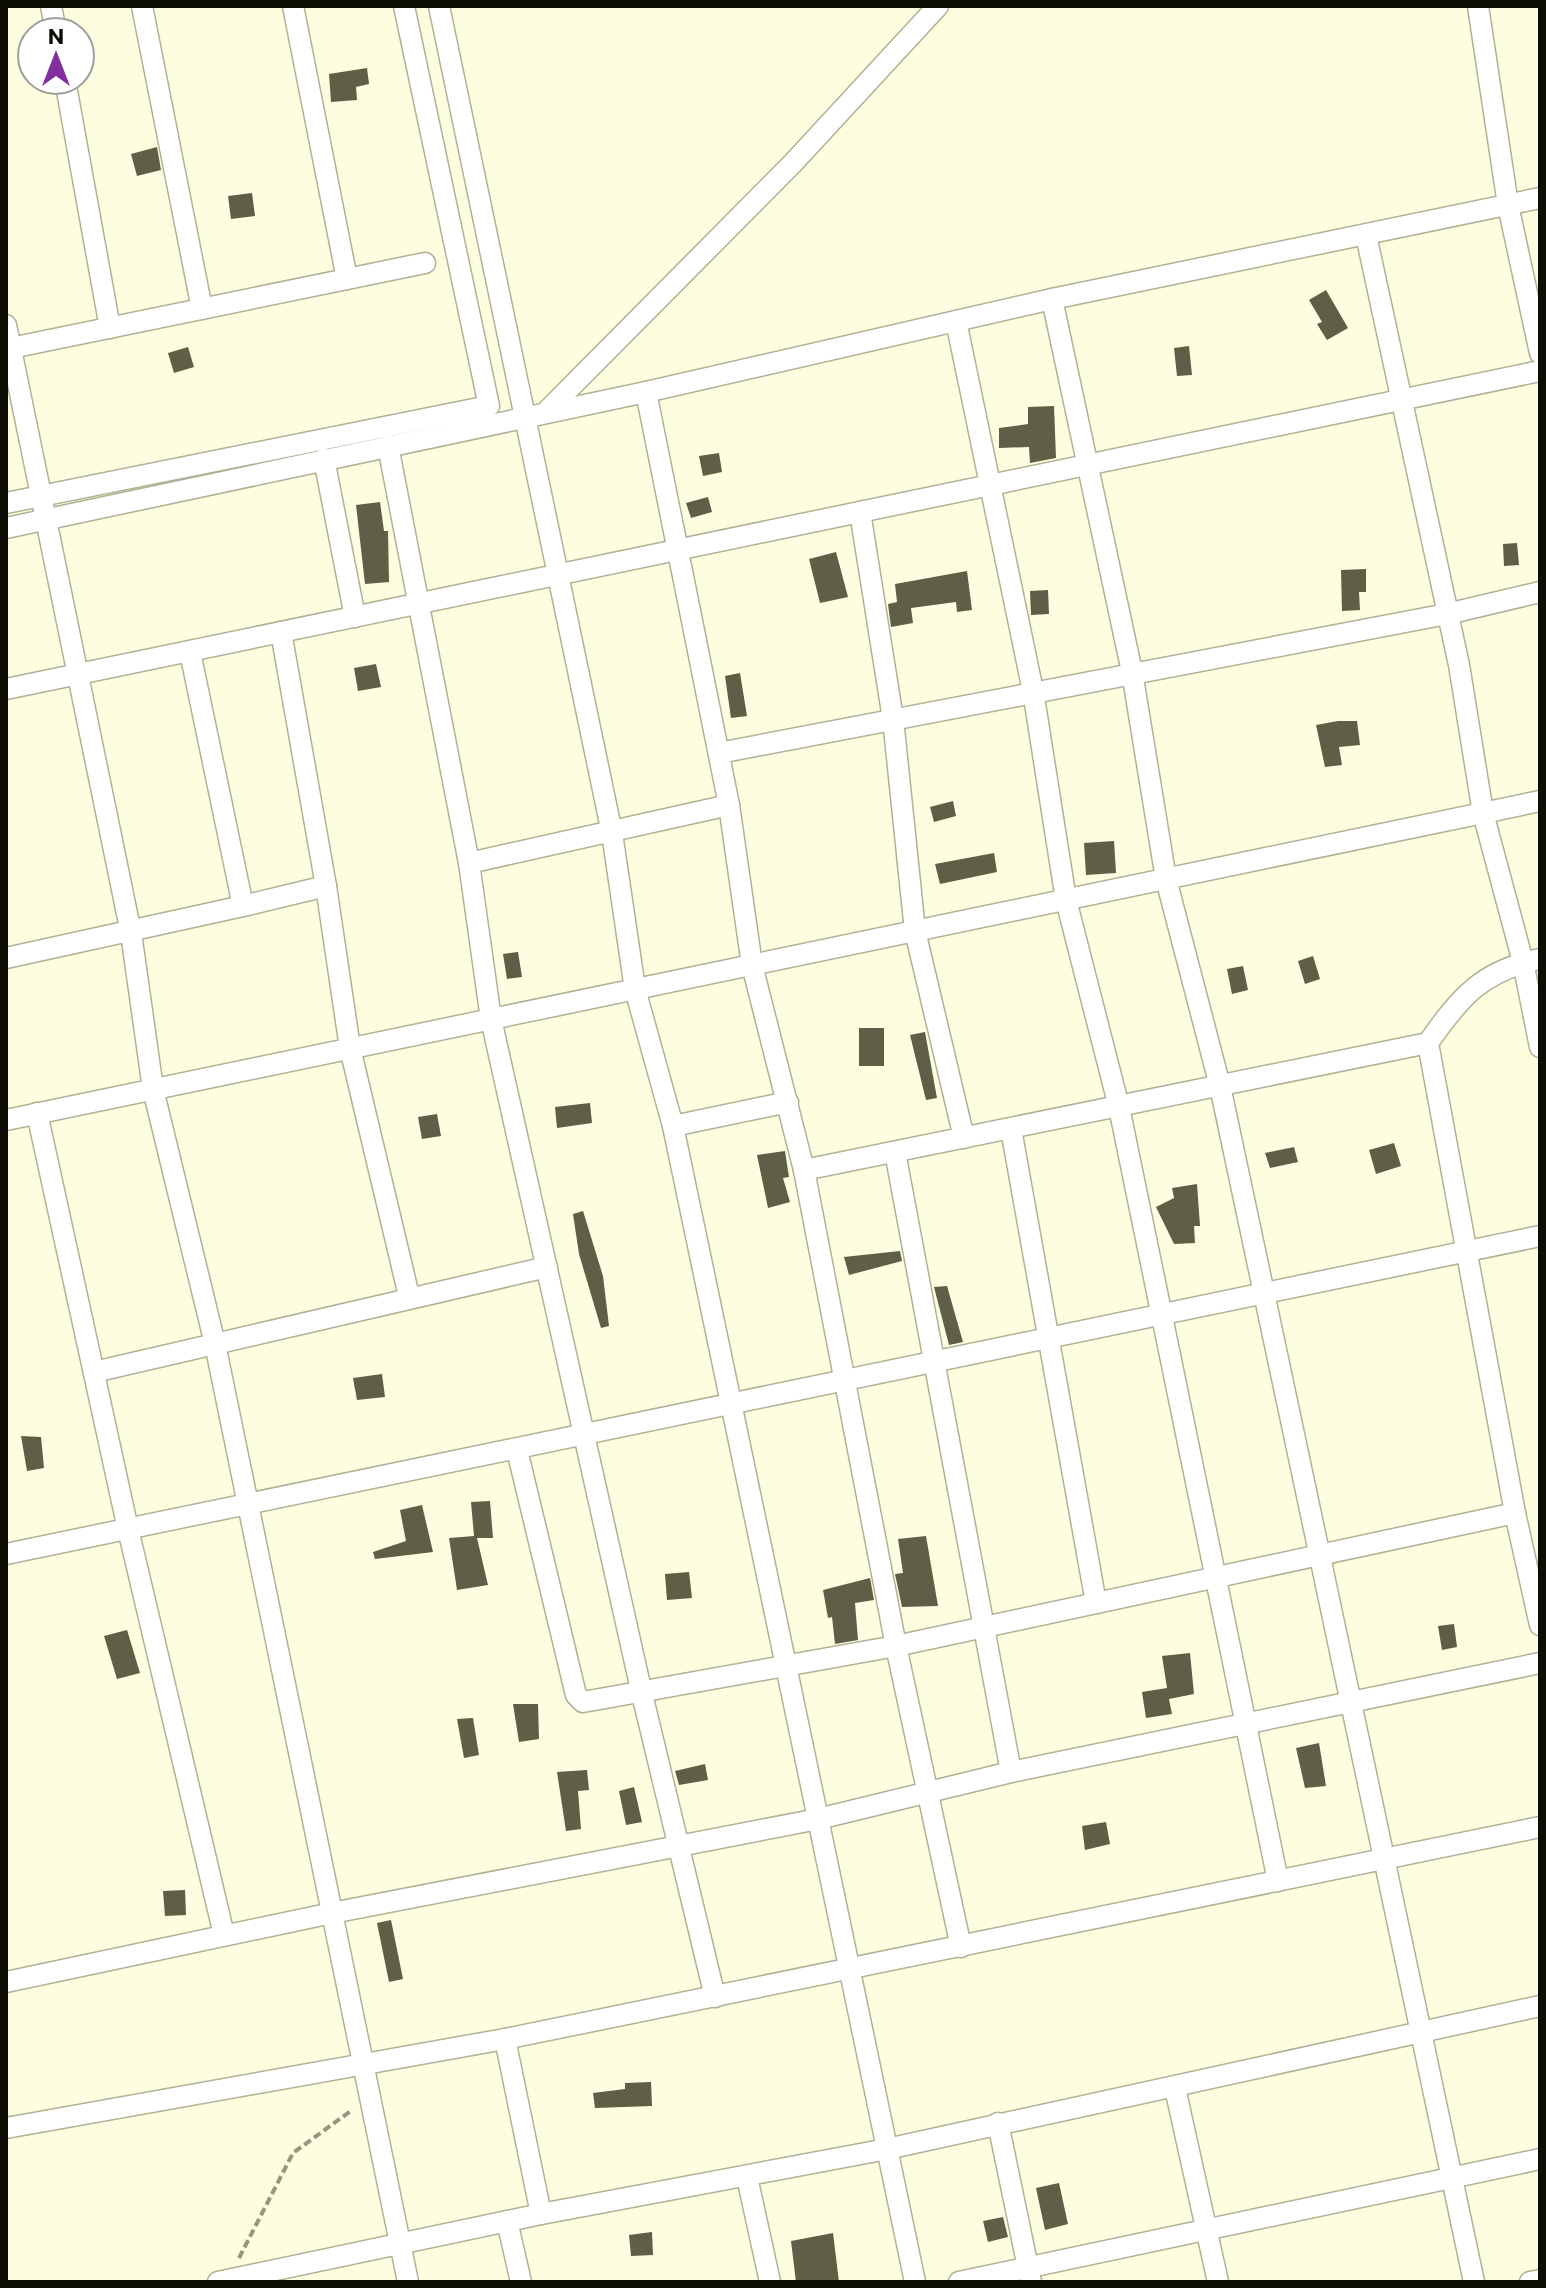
<svg xmlns="http://www.w3.org/2000/svg" width="1546" height="2288" viewBox="0 0 1546 2288" font-family="Commissioner,sans-serif">
	<rect width="100%" height="100%" fill="#fdfde0"/>
	<g fill="#5f5e46">
		<path d="M367,68L369,84L356,87L357,100L331,102L329,74Z"/>
		<path d="M157,147L161,170L137,176L131,154Z"/>
		<path d="M252,193L255,216L231,219L228,196Z"/>
		<path d="M1326,290L1348,328L1327,340L1317,324L1322,322L1309,300Z"/>
		<path d="M1189,346L1192,375L1177,376L1174,348Z"/>
		<path d="M188,347L194,367L174,373L168,353Z"/>
		<path d="M1054,406L1056,458L1030,463L1029,447L999,448V428L1028,424V407Z"/>
		<path d="M719,453L722,472L703,476L699,456Z"/>
		<path d="M708,497L712,512L691,518L686,503Z"/>
		<path d="M380,502L384,531H388L389,582L365,584L356,505Z"/>
		<path d="M1517,543L1519,565L1504,566L1503,544Z"/>
		<path d="M836,552L848,597L820,603L809,559Z"/>
		<path d="M1366,569V592H1359L1360,610L1342,611L1341,570Z"/>
		<path d="M967,571L972,610L957,612L956,602L911,608L913,623L891,627L888,604L897,602L895,584Z"/>
		<path d="M1048,590L1049,614L1031,615L1030,591Z"/>
		<path d="M376,664L381,687L358,691L354,668Z"/>
		<path d="M740,673L747,716L731,718L725,676Z"/>
		<path d="M1338,721H1357L1360,745L1339,747L1342,765L1325,767L1316,725Z"/>
		<path d="M953,801L956,816L934,822L930,807Z"/>
		<path d="M1114,841L1116,873L1086,875L1084,843Z"/>
		<path d="M994,853L997,872L940,884L935,864Z"/>
		<path d="M518,952L522,977L507,979L503,954Z"/>
		<path d="M1313,956L1320,979L1305,984L1298,961Z"/>
		<path d="M1243,966L1248,990L1232,994L1227,969Z"/>
		<rect x="859" y="1028" width="25" height="38"/>
		<path d="M925,1032L937,1098L926,1100L910,1035Z"/>
		<path d="M590,1103L592,1123L557,1128L555,1107Z"/>
		<path d="M437,1114L441,1136L422,1139L418,1117Z"/>
		<path d="M1394,1143L1401,1166L1376,1174L1369,1150Z"/>
		<path d="M1294,1147L1298,1162L1270,1168L1265,1153Z"/>
		<path d="M785,1151L789,1177L783,1178L790,1202L768,1208L757,1155Z"/>
		<path d="M1197,1184L1200,1226H1194L1195,1243L1174,1244L1156,1207L1174,1198L1172,1188Z"/>
		<path d="M583,1211L603,1276L609,1326L601,1328L579,1254L573,1214Z"/>
		<path d="M900,1251L902,1261L849,1275L844,1257Z"/>
		<path d="M947,1286L963,1342L949,1345L934,1287Z"/>
		<path d="M382,1374L385,1397L357,1400L353,1378Z"/>
		<path d="M21,1436L41,1437L44,1468L27,1471Z"/>
		<path d="M490,1501L493,1538H477L488,1585L457,1590L449,1538L474,1536L471,1502Z"/>
		<path d="M422,1505L433,1552L375,1559L373,1552L406,1541L400,1510Z"/>
		<path d="M926,1536L938,1606L902,1607L895,1574L903,1573L898,1539Z"/>
		<path d="M689,1572L692,1598L667,1600L665,1574Z"/>
		<path d="M870,1578L874,1600L855,1603L858,1640L835,1644L832,1617L828,1618L823,1590Z"/>
		<path d="M1454,1624L1457,1647L1442,1650L1438,1626Z"/>
		<path d="M127,1630L140,1673L117,1679L104,1636Z"/>
		<path d="M1190,1653L1194,1694L1169,1699L1172,1714L1146,1718L1142,1692L1167,1688L1162,1656Z"/>
		<path d="M513,1704H538L539,1739L519,1742Z"/>
		<path d="M473,1718L479,1755L464,1758L457,1719Z"/>
		<path d="M1319,1743L1326,1786L1305,1788L1296,1748Z"/>
		<path d="M705,1764L708,1780L679,1785L675,1771Z"/>
		<path d="M587,1770L589,1790L578,1791L581,1829L566,1831L557,1772Z"/>
		<path d="M634,1787L642,1822L626,1825L619,1791Z"/>
		<path d="M1106,1822L1110,1844L1085,1850L1082,1826Z"/>
		<path d="M185,1890L186,1915L165,1916L163,1891Z"/>
		<path d="M391,1920L403,1979L389,1982L377,1923Z"/>
		<path d="M651,2082L652,2106L595,2108L593,2093L625,2089V2083Z"/>
		<path d="M1059,2183L1068,2224L1045,2230L1036,2188Z"/>
		<path d="M1003,2217L1008,2237L988,2242L983,2221Z"/>
		<path d="M652,2232L653,2255L631,2256L629,2235Z"/>
		<path d="M833,2233L839,2282H796L791,2241Z"/>
	</g>
	<g fill="none" stroke-linecap="round" stroke-linejoin="round">
		<g stroke="#b1b196" stroke-width="23">
			<g id="minor">
				<path d="M51,6L56,32"/>
				<path d="M142,6L202,309"/>
				<path d="M293,6L347,279"/>
				<path d="M439,6L612,833L635,989L673,1126L915,2282"/>
				<path d="M1478,6L1508,205L1540,353"/>
				<path d="M65,80L110,328"/>
				<path d="M1366,235L1459,665L1483,813L1523,962L1540,1047"/>
				<path d="M1052,299L1132,672L1166,879L1220,1086L1474,2282"/>
				<path d="M956,321L1033,691L1066,900L1119,1107L1278,1881"/>
				<path d="M6,325L131,933L153,1089L215,1344L408,2282"/>
				<path d="M6,349L425,263"/>
				<path d="M646,392L729,805L752,965L804,1170L896,1646L961,1947"/>
				<path d="M545,413L793,163L938,6"/>
				<path d="M388,446L469,863L491,1019L642,1694L715,1997"/>
				<path d="M324,459L355,617"/>
				<path d="M6,503L489,406L404,6"/>
				<path d="M860,512L893,719L915,931L964,1138"/>
				<path d="M6,528L646,392L1052,299L1540,198"/>
				<path d="M281,632L326,886L350,1048L409,1296"/>
				<path d="M6,689L1540,371"/>
				<path d="M719,753L1447,614L1540,592"/>
				<path d="M469,863L729,805"/>
				<path d="M243,906L326,886"/>
				<path d="M6,958L243,906L190,652"/>
				<path d="M1540,959C1483,970 1460,997 1428,1043L1515,1513L1540,1625"/>
				<path d="M37,1113L128,1529L224,1935"/>
				<path d="M6,1120L1540,801"/>
				<path d="M673,1126L788,1102"/>
				<path d="M1011,1129L1096,1603"/>
				<path d="M895,1152L1011,1772"/>
				<path d="M804,1170L1428,1043"/>
				<path d="M94,1372L547,1267"/>
				<path d="M517,1450L576,1695L583,1702L896,1646L1515,1513"/>
				<path d="M6,1554L1540,1236"/>
				<path d="M6,1982L332,1913L818,1819L1011,1772L1540,1663"/>
				<path d="M505,2039L541,2214"/>
				<path d="M1175,2088L1218,2282"/>
				<path d="M998,2123L1031,2282"/>
				<path d="M6,2128L505,2039L1540,1827"/>
				<path d="M747,2177L770,2282"/>
				<path d="M507,2221L521,2282"/>
				<path d="M218,2282L541,2214L887,2149L1540,2006"/>
				<path d="M959,2282L1540,2159"/>
				<path d="M1530,2282L1540,2280"/>
			</g>
		</g>
		<path stroke="#969682" stroke-width="4" stroke-dasharray="8 4" stroke-linecap="butt" d="M239,2258L293,2153L352,2110"/>
		<use href="#minor" stroke="#fff" stroke-width="20"/>
	</g>
	<rect width="1546" height="2288" fill="none" stroke="#0d0d05" stroke-width="16"/>
	<g transform="translate(56 56)"><circle r="38" fill="#ffffff" stroke="#9e9e9b" stroke-width="2"/>
	<path d="M0-6L14 30L0 20L-14 30Z" fill="#83309e"/>
	<text y="-12" font-size="22" font-weight="bold" text-anchor="middle" fill="#0d0d05">N</text>
	</g>
</svg>
